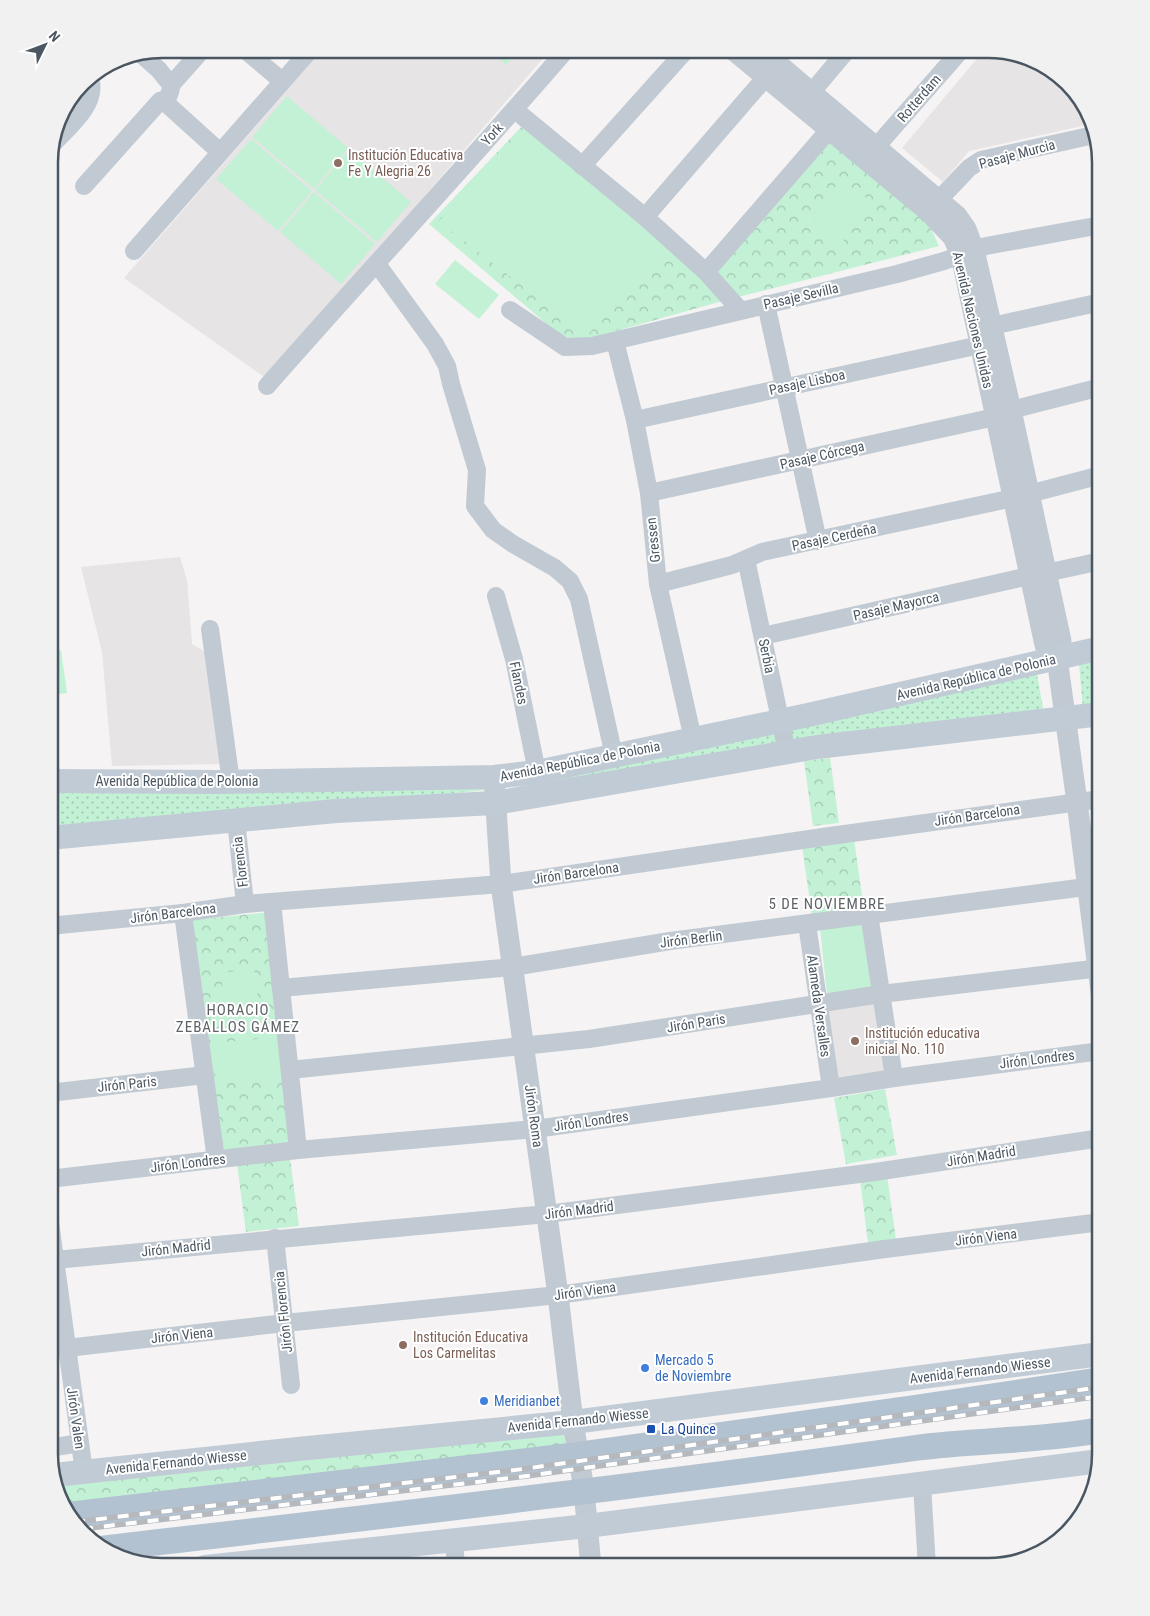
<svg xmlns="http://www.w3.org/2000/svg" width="1150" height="1616" viewBox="0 0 1150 1616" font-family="'Roboto Condensed',sans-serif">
	<defs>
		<pattern id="grass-dots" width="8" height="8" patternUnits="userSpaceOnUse" patternTransform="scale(1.25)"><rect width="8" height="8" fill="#c3f1d5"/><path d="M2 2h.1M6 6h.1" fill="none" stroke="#a0c6b0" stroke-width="1.8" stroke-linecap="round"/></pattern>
		<pattern id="park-crowns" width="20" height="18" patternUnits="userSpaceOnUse" patternTransform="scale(1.25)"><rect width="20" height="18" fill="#c3f1d5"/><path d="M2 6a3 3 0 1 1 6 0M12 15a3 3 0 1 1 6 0" fill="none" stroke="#a0c6b0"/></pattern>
	</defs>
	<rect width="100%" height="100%" fill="#f5f3f3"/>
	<g fill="#e6e4e5">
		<path d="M323,49H551L267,379L124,278Z"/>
		<path d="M985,49H996L1045,64L1086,105L1091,124L969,151L943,182L902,148Z"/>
		<path d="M180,557L187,580L192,644L212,656L224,764L112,766L102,652L81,567Z"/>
		<path d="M878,998L890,1075L833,1085L821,1007Z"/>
	</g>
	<g fill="url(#grass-dots)">
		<path d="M1101,659V707L1083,710L1079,664Z"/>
		<path d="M1037,674L1044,714L518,790L522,782Z"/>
		<path d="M485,785L486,790L49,834V789Z"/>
	</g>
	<g fill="url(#park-crowns)">
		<path d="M526,122L726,300L577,342L555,331L429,224Z"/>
		<path d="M827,134L925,215L939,246L734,298L709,271Z"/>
		<path d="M830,758L839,823L813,826L804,761Z"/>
		<path d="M854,839L864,909L812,916L802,846Z"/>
		<path d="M271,912L296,1147L219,1151L193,920Z"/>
		<path d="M885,1089L897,1155L846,1164L834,1098Z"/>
		<path d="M290,1158L299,1226L246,1232L237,1164Z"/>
		<path d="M887,1175L896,1240L868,1243L860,1179Z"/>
		<path d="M564,1433L566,1445L64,1511L57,1485Z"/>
	</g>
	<g fill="#c3f1d5">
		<path d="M487,49H519L506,65Z"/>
		<path d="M287,96L348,148L314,189L252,137Z"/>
		<path d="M525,127L676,249L586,336L439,221Z"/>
		<path d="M251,139L312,191L278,231L216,179Z"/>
		<path d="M349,150L411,202L377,242L315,190Z"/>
		<path d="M840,179L868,199L840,247L810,227Z"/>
		<path d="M314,192L375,244L341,284L280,232Z"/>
		<path d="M455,260L499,295L479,319L435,284Z"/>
		<path d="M61,650L67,693L49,695V652Z"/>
		<path d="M864,924L872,989L827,994L820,929Z"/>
		<path d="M254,969L262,1030L228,1034L221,973Z"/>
		<path d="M280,1037L284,1076L216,1082L213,1043Z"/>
	</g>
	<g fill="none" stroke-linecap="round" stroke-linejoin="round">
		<g stroke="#c1cad2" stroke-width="18">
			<path d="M244,49L282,81"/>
			<path d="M140,53L159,70L171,85C172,93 165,97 168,105L220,152"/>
			<path d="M171,85L203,49"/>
			<path d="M811,93L848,49"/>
			<path d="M515,110L645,217L706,272L740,310"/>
			<path d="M51,146C67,128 101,103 89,75"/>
			<path d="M876,147L962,49"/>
			<path d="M582,166L687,49"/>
			<path d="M84,186L160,101L167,99"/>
			<path d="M930,209L969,168L981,160L1094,135"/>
			<path d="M645,217L766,77"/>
			<path d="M134,251L311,49"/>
			<path d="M377,264L435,344L447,366L451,384L477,470L475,506L493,530L513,544L555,568L570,581L579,599L614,756"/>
			<path d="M706,272L829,130"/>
			<path d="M766,304L818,541"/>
			<path d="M510,310L565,347L592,346L897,274L944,261L986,246L1101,225"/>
			<path d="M992,326L1101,302"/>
			<path d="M615,341L635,420L649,493L658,584L693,739"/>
			<path d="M267,386C366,273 469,163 567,49"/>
			<path d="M1011,410L1101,387"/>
			<path d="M635,420L980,345"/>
			<path d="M649,493L995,417"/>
			<path d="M1029,494L1101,475"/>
			<path d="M746,559L787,752"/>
			<path d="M1046,573L1101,561"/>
			<path d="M658,584L732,565L762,552L1013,498"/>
			<path d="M496,596L514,659L537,772"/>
			<path d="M210,629L231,782"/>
			<path d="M763,636L1029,576"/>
			<path d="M236,820L245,904"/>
			<path d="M272,902L298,1150"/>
			<path d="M183,913L216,1160"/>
			<path d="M869,914L894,1078"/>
			<path d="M807,924L831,1088"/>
			<path d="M49,926L183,913L245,904L501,884L830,836L1101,799"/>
			<path d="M281,988L513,967L670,941L1101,885"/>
			<path d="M290,1070L589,1039L881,994L1101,968"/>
			<path d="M49,1093L205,1075"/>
			<path d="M49,1179L298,1150L535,1129L831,1088L894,1078L1101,1051"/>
			<path d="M49,1215L84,1472"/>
			<path d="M275,1238L291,1385"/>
			<path d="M55,1260L547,1214L875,1172L1101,1138"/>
			<path d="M67,1348L285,1323L558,1295L885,1249L1101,1222"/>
			<path d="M49,1448L80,1443"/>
			<path d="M922,1485L927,1567"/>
			<path d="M454,1541L456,1567"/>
		</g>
		<g stroke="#c1cad2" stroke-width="21">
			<path d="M732,49L928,211L953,237L961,255L1045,645L1056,651"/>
			<path d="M760,49L957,216L966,229L974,250L1011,410L1061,641L1056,651L1077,802L1101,992"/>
			<path d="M494,777L501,884L558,1295L573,1422L584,1490L591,1567"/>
		</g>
		<g stroke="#c1cbd6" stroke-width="24">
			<path d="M49,781L218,782L494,777L537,772L808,715L1101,648"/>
			<path d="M49,838L336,811L495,803L817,747L1101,714"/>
			<path d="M54,1475L298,1449L573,1422L1101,1354"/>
			<path d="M205,1567L587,1526L1100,1461"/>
		</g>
		<g stroke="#b3c2d1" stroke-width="26">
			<path d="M68,1515L578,1455L916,1408L1101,1380"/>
			<path d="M101,1549C373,1517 644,1486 915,1448C977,1440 1040,1441 1101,1430"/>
		</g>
		<g stroke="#b5b8bd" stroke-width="5.5">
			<g id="rail">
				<path d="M74,1522L523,1469L1101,1387"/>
				<path d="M82,1529L527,1476L1101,1396"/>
			</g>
		</g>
		<use href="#rail" stroke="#fff" stroke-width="4" stroke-dasharray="11" stroke-linecap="butt"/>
	</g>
	<g fill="#8d6e63" stroke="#fff" stroke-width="2">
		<circle cx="338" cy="163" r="5"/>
		<circle cx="855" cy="1041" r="5"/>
		<circle cx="403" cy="1345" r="5"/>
	</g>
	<g fill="#3f7fe0" stroke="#fff" stroke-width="2">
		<circle cx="645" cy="1368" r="5"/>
		<circle cx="484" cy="1401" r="5"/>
	</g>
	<rect fill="#1a4fb4" stroke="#fff" stroke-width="2" x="646" y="1424" width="10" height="10" rx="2.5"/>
	<g text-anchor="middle" stroke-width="4" stroke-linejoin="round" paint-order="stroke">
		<g font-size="14" fill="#4a5661" stroke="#fff">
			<text transform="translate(919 98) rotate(-49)" y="5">Rotterdam</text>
			<text transform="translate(492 134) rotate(-48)" y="5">York</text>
			<text transform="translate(1017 154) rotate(-15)" y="5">Pasaje Murcia</text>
			<text transform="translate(801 296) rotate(-13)" y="5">Pasaje Sevilla</text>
			<text transform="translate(973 320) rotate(77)" y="5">Avenida Naciones Unidas</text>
			<text transform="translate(807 382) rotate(-12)" y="5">Pasaje Lisboa</text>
			<text transform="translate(822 455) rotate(-13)" y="5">Pasaje Córcega</text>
			<text transform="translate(834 537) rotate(-12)" y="5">Pasaje Cerdeña</text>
			<text transform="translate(653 540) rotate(-96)" y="5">Gressen</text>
			<text transform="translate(896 606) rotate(-13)" y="5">Pasaje Mayorca</text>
			<text transform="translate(767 656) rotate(78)" y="5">Serbia</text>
			<text transform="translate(976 677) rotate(-13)" y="5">Avenida República de Polonia</text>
			<text transform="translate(519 683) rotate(78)" y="5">Flandes</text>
			<text transform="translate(580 761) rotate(-11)" y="5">Avenida República de Polonia</text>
			<text x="177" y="786">Avenida República de Polonia</text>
			<text transform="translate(977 815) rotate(-8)" y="5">Jirón Barcelona</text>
			<text transform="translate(240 862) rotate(-97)" y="5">Florencia</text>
			<text transform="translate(576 873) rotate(-8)" y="5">Jirón Barcelona</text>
			<text transform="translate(173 913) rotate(-7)" y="5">Jirón Barcelona</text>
			<text transform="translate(691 939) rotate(-7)" y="5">Jirón Berlin</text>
			<text transform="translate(819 1006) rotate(82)" y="5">Alameda Versalles</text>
			<text transform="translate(696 1023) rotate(-9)" y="5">Jirón Paris</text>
			<text transform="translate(1037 1059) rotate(-7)" y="5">Jirón Londres</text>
			<text transform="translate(127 1084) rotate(-6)" y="5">Jirón Paris</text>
			<text transform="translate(534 1116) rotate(82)" y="5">Jirón Roma</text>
			<text transform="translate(591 1121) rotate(-8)" y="5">Jirón Londres</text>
			<text transform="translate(981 1156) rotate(-9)" y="5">Jirón Madrid</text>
			<text transform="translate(188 1163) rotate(-7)" y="5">Jirón Londres</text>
			<text transform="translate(579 1210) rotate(-7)" y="5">Jirón Madrid</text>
			<text transform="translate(986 1237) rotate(-7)" y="5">Jirón Viena</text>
			<text transform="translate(176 1248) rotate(-6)" y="5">Jirón Madrid</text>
			<text transform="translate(585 1291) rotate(-8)" y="5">Jirón Viena</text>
			<text transform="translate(283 1312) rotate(-96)" y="5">Jirón Florencia</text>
			<text transform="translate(182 1335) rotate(-6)" y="5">Jirón Viena</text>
			<text transform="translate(980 1370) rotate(-7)" y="5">Avenida Fernando Wiesse</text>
			<text transform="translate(76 1418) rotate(82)" y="5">Jirón Valen</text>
			<text transform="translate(578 1420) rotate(-6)" y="5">Avenida Fernando Wiesse</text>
			<text transform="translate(176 1462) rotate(-6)" y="5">Avenida Fernando Wiesse</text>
		</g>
		<g font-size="14" fill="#785e54" stroke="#fff" text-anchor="start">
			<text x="348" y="160">Institución Educativa<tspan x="348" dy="16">Fe Y Alegria 26</tspan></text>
			<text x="865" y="1038">Institución educativa<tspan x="865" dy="16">inicial No. 110</tspan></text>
			<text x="413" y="1342">Institución Educativa<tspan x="413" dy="16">Los Carmelitas</tspan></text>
		</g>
		<g font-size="14" fill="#366cbe" stroke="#fff" text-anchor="start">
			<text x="655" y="1365">Mercado 5<tspan x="655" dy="16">de Noviembre</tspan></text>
			<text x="494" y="1406">Meridianbet</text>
		</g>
		<g font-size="14" fill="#164399" stroke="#fff" text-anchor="start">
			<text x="661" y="1434">La Quince</text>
		</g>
		<g font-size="15" letter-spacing="1" fill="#5f6368" stroke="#fff">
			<text x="827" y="909">5 DE NOVIEMBRE</text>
			<text x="238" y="1015">HORACIO<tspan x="238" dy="17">ZEBALLOS GÁMEZ</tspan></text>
		</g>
	</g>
	<path d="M0 0H1150V1616H0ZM162 58H988A104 104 0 0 1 1092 162V1454A104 104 0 0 1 988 1558H162A104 104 0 0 1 58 1454V162A104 104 0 0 1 162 58Z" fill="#f1f1f2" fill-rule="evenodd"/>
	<path fill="none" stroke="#4a5661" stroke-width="2.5" d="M162 58H988A104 104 0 0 1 1092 162V1454A104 104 0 0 1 988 1558H162A104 104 0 0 1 58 1454V162A104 104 0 0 1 162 58Z"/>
	<g transform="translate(45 45) rotate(48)" stroke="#ffffff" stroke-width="4" paint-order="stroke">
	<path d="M0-4L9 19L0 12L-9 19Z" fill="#4a5661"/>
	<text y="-8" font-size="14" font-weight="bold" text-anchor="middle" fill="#4a5661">N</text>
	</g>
</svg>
